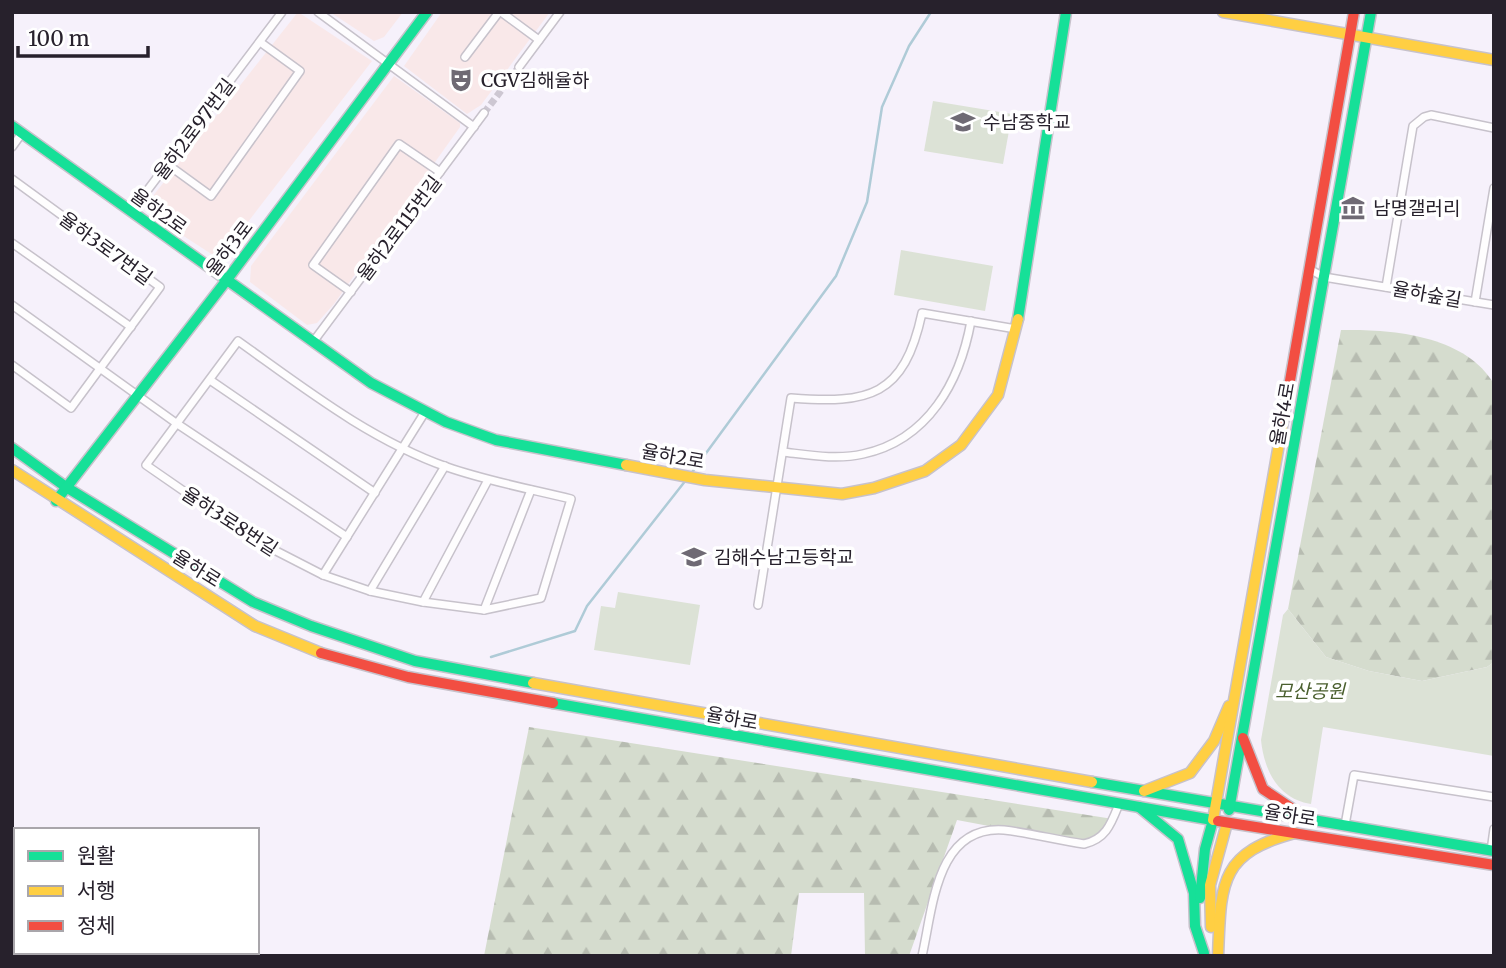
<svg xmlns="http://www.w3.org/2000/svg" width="1506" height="968" viewBox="0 0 1506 968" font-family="Merriweather,'Noto Sans KR',serif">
	<defs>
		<pattern id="forest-firs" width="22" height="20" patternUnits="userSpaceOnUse" patternTransform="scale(1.75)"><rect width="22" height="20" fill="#d5dcce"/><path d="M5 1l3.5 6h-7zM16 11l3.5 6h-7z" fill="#b7bcb1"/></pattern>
	</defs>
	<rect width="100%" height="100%" fill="#f6f1fb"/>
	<g fill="#f9e8e9">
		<path d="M298,12L372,61L227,249L213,255L151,215L149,201Z"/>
		<path d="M330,12H403L384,37L374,41Z"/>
		<path d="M442,12H550L481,105L467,114L404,66Z"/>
		<path d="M394,76L460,123V127L334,304L317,323L307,325L250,282L251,266Z"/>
	</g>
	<g fill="url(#forest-firs)">
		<path d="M1341,330C1392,329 1465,335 1494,384V662L1487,667L1422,681L1369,671L1326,657L1288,609Z"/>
		<path d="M529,727L1113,819L1107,832L1084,844L957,820L909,956H865L864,893H799L791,956H484Z"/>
	</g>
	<g fill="#dce2d6">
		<path d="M933,101L1012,114L1003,164L924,151Z"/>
		<path d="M901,250L993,266L985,311L894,295Z"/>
		<path d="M618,592L700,605L690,665L594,650L601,606L615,608Z"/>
		<path d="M1288,609L1326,657L1369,671L1422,681L1487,667L1494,662V756L1323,727L1311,804C1278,799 1264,770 1261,740L1283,615Z"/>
	</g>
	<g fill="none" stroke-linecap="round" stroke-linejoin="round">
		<g stroke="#afcbd7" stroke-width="2.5">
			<path d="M690,475L836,276L867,202L882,107L909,46L931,12"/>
			<path d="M491,657L575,631L587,606L686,480"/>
		</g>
		<path stroke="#cdc7d2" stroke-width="7" stroke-dasharray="7 3.5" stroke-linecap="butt" d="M484,113L519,67"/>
		<g stroke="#c7c2cb" stroke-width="10">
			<g id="street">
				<path d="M318,12L474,127"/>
				<path d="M501,12L539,40"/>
				<path d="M465,57L499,12"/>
				<path d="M519,67L560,12"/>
				<path d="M12,147L22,133"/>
				<path d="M167,164L211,196L300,71L260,42"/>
				<path d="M12,179L160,287L71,408L12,365"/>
				<path d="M131,212L282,12"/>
				<path d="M12,243L131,327"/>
				<path d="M1309,269L1324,277L1494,305"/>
				<path d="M1386,287L1413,126L1424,117L1431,115L1494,128"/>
				<path d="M351,292L313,265L399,144L440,172"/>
				<path d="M1475,302L1494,188"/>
				<path d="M12,305L176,423L347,537"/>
				<path d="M238,341C304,388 370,440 447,467C487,481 530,489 571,499L541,598L484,610L423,602L370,591L323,575L253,539L146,465Z"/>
				<path d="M313,342L484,113"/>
				<path d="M210,380L375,493"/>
				<path d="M783,452C809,455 837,460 863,454C928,440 960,382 971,321"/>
				<path d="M323,575L425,412"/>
				<path d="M370,591L445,466"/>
				<path d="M423,602L488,480"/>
				<path d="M758,605L791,398C869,404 904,397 922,313L1016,329"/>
				<path d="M484,610L531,490"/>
				<path d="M1345,825L1354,775L1494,797"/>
				<path d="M1491,851L1494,829"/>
				<path d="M922,956C933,908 936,825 1004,830C1030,833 1057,840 1084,844C1106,839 1111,824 1119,804"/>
			</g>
		</g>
		<g stroke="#c7c2cb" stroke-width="13">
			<g id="fast">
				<path d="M12,126L371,383L446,422L496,440L626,465"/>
				<path d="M1018,319L1066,12"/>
				<path d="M12,448L66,487L253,602L311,626L415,661L533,683"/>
				<path d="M56,501L226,281L427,12"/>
				<path d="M553,703L1218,821"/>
				<path d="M1092,782L1494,851"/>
				<path d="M1139,807L1178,839L1194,893L1195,926L1204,953"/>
				<path d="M1229,810L1371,12"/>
				<path d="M1200,898L1205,849L1213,820"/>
			</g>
		</g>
		<g stroke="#c7c2cb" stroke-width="13">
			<g id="slow">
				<path d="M1223,12L1494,60"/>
				<path d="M626,465L705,480L842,494L874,488L925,471L961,445L998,395L1018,319"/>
				<path d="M12,470L255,626L321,653"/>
				<path d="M533,683L1092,782"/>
				<path d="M1144,791L1190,773L1214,741L1229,706"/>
				<path d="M1213,820L1283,421"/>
				<path d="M1211,927L1210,885L1227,823"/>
				<path d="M1218,956C1221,885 1218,853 1295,833"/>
			</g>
		</g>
		<g stroke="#c7c2cb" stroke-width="13">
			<g id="jam">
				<path d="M1283,421L1354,12"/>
				<path d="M321,653L408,677L553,703"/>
				<path d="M1243,738L1263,789L1303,816"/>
				<path d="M1218,821L1494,865"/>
			</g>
		</g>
		<use href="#street" stroke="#fefdfe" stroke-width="7"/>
		<use href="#fast" stroke="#16e098" stroke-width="10"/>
		<use href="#slow" stroke="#ffcf43" stroke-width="10"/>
		<use href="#jam" stroke="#f24e42" stroke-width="10"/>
	</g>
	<defs>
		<g id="theatre-bare" transform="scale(1.89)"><path d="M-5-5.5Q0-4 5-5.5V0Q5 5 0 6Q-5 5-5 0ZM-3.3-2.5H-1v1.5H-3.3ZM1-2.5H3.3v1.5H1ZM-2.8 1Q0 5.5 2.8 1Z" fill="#6f6a74" stroke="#fff" stroke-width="2.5" paint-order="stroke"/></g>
		<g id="school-bare" transform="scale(1.89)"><path d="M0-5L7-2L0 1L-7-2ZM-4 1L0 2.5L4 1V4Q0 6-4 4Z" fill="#6f6a74" stroke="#fff" stroke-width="2.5" paint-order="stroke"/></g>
		<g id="museum-bare" transform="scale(1.89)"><path d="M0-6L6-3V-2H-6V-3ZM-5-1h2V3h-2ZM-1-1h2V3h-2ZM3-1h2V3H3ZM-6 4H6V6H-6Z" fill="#6f6a74" stroke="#fff" stroke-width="2.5" paint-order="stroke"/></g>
	</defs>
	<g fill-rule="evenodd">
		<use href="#theatre-bare" x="461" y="80"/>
		<use href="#school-bare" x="963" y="122"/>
		<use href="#museum-bare" x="1353" y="208"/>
		<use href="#school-bare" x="694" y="557"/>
	</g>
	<g text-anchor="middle" stroke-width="7" stroke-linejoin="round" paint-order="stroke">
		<g font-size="19" fill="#27212c" stroke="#fff" text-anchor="start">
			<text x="481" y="87">CGV김해율하</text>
			<text x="983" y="129">수남중학교</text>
			<text x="1373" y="215">남명갤러리</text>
			<text x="714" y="564">김해수남고등학교</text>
		</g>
		<g font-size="19" fill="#27212c" stroke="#fff">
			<text transform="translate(194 129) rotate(-53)" y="7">율하2로97번길</text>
			<text transform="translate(159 211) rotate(36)" y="7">율하2로</text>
			<text transform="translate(399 228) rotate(-53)" y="7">율하2로115번길</text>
			<text transform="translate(106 248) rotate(36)" y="7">율하3로7번길</text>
			<text transform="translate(229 248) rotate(-53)" y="7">율하3로</text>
			<text transform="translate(1427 294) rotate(10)" y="7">율하숲길</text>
			<text transform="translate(1282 414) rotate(-80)" y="7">율하4로</text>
			<text transform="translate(673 456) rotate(10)" y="7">율하2로</text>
			<text transform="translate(230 521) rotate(33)" y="7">율하3로8번길</text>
			<text transform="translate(197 568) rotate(32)" y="7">율하로</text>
			<text transform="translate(732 718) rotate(10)" y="7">율하로</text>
			<text transform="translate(1290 815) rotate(9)" y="7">율하로</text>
		</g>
		<g font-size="19" font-style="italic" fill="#4a5f2e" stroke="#fff">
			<text x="1310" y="698">모산공원</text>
		</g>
	</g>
	<rect width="1506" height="968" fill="none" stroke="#27212c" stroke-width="28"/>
	<rect x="14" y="828" width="245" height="126" fill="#ffffff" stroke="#a9a6ab" stroke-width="2"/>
	<rect x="28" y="851" width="35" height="10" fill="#16e098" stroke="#a9a6ab" stroke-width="2"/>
	<text x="77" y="863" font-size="21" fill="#27212c">원활</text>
	<rect x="28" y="886" width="35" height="10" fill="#ffcf43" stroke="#a9a6ab" stroke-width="2"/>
	<text x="77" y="898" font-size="21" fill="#27212c">서행</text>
	<rect x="28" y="921" width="35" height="10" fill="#f24e42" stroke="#a9a6ab" stroke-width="2"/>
	<text x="77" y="933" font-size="21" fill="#27212c">정체</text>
	<path d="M18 46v10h130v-10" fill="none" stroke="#27212c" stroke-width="3.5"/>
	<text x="28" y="46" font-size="21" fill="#27212c" stroke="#ffffff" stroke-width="5" paint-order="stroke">100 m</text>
</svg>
